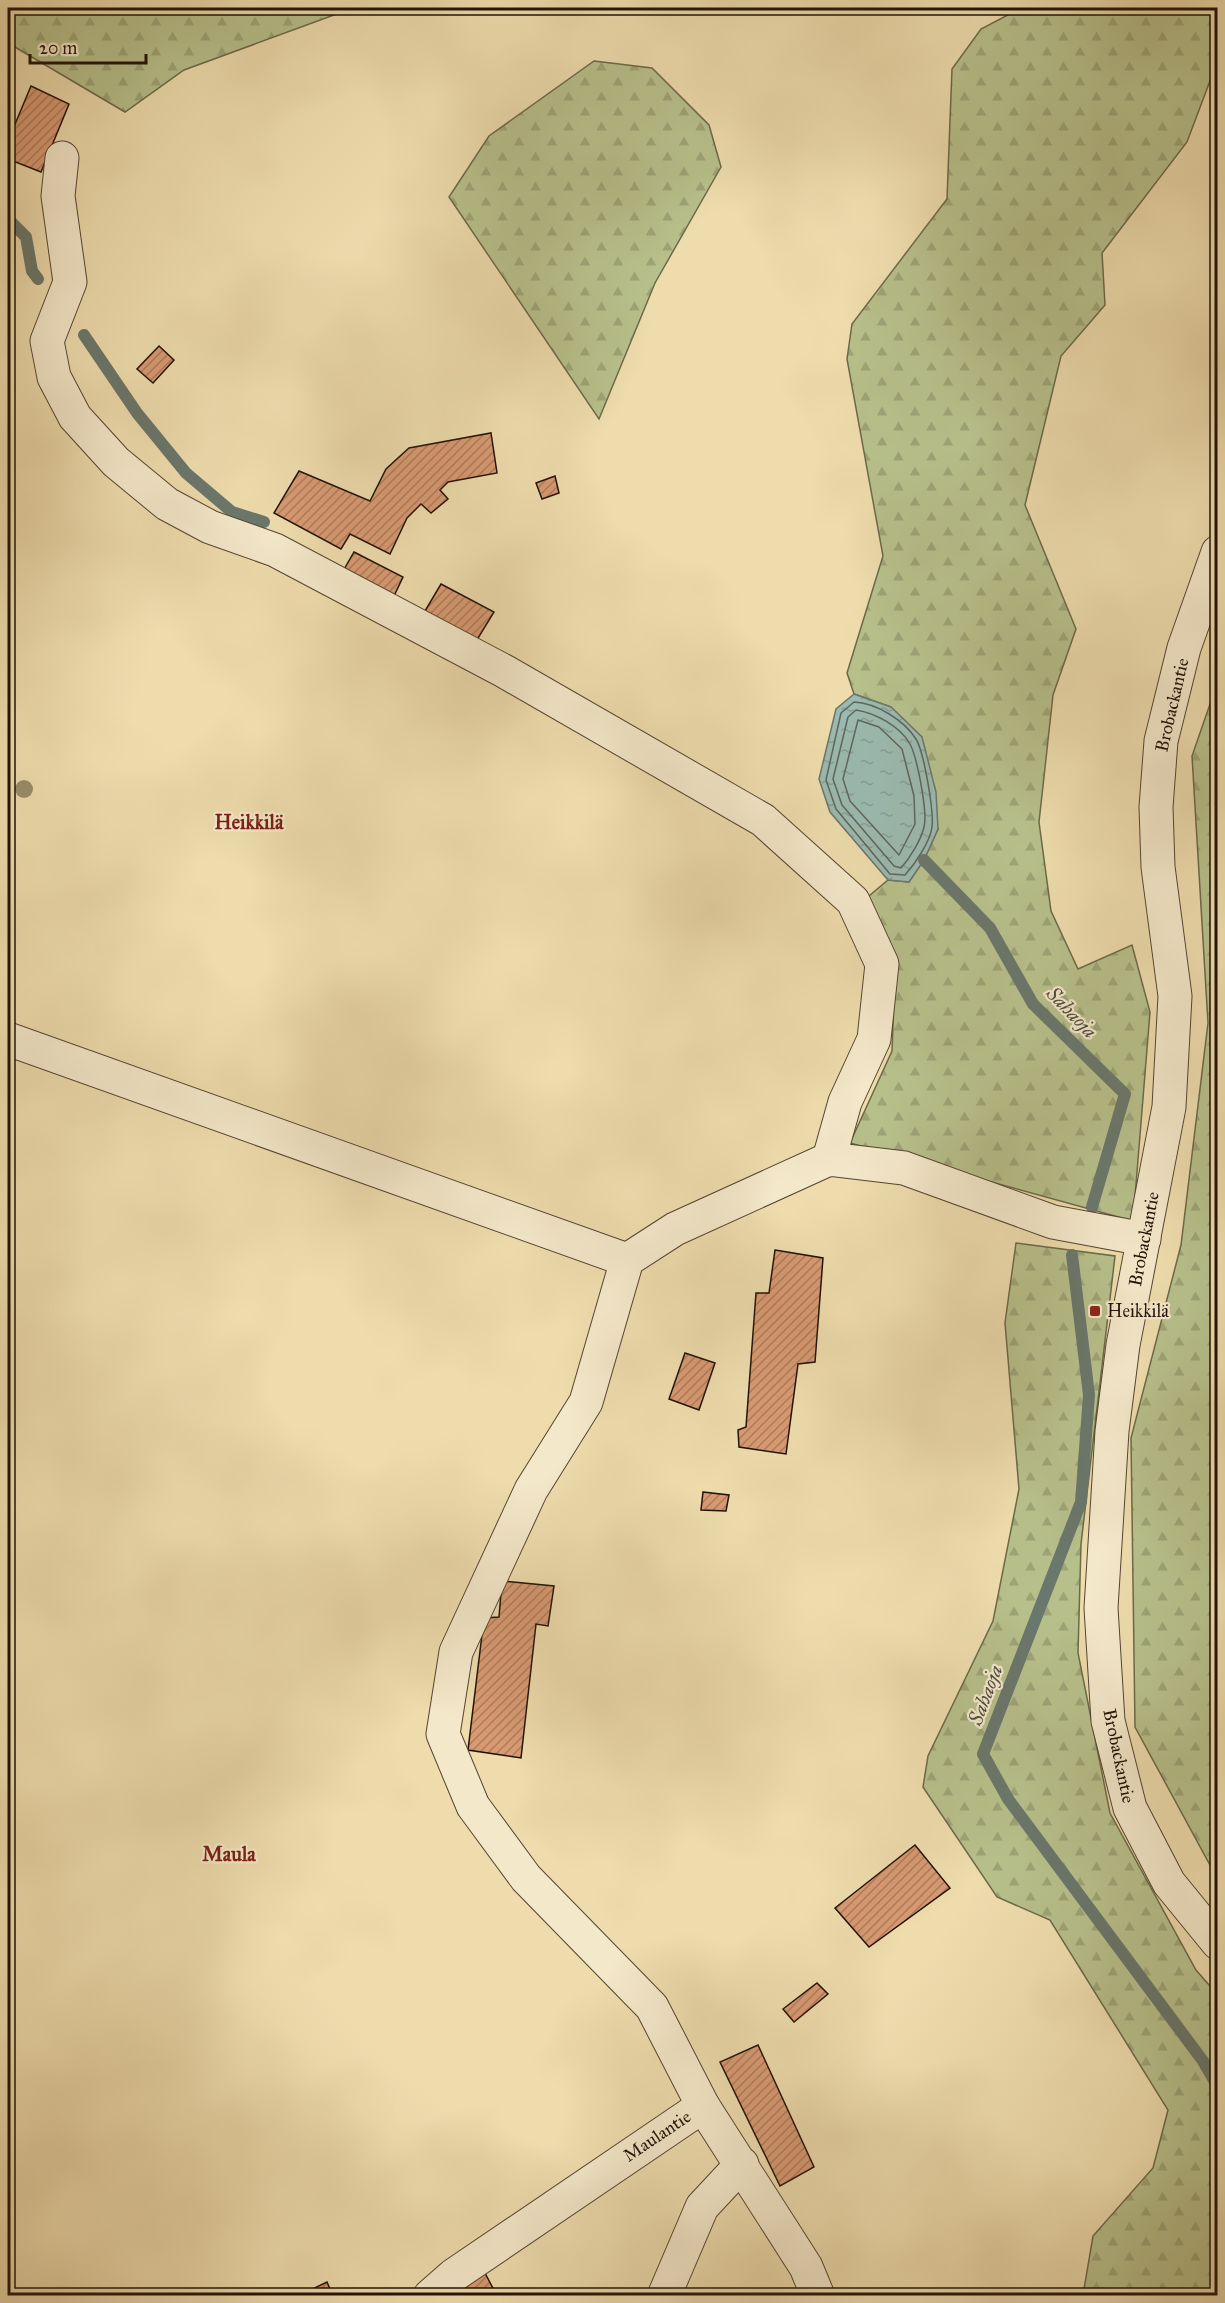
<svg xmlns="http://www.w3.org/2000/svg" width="1225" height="2303" viewBox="0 0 1225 2303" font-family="'IM FELL Great Primer',serif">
	<defs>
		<pattern id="forest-firs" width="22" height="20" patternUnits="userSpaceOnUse" patternTransform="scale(1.5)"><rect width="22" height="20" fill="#b7c08b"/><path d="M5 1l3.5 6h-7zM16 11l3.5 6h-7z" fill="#9da476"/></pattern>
		<pattern id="water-ripples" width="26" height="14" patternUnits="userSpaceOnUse" patternTransform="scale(1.5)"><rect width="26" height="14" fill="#9bbab0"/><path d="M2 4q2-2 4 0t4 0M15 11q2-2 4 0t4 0" fill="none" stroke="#859f96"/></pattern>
		<pattern id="building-hatch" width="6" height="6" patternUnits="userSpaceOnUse" patternTransform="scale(1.5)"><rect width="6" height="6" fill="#d89a73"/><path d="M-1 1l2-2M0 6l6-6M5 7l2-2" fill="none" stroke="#af7c5c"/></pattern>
	</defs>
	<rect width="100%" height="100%" fill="#eedcad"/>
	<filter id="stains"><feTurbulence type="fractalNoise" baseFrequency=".00333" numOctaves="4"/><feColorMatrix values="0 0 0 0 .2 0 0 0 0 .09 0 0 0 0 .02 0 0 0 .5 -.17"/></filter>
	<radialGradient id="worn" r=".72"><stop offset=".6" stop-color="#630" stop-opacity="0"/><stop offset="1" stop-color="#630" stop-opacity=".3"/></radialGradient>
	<g fill="url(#forest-firs)" stroke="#6c6949" stroke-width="1.5">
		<path d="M19,8H353L184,70L125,112L8,43V14Z"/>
		<path d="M1021,8H1217V70L1213,73L1187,142L1102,253L1105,305L1061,356L1025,505L1076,629L1053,695L1039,822L1051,911L1078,969L1132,945L1150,1012L1133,1221L850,1143L892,1051L895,971L863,901L888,880L909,882L924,860L938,829L891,707L854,694L847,673L883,556L847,359L852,324L947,199L952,69L981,29Z"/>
		<path d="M594,61L652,68L709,125L721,167L655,283L599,419L449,197L489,136Z"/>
		<path d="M1217,684V1878L1135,1727L1131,1438L1181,1245L1208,1023L1192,756Z"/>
		<path d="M1016,1243L1115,1256L1081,1544L1078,1653L1110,1813L1196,1970L1217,1994V2295H1083L1093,2236L1153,2168L1168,2110L1050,1920L997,1897L923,1787L928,1756L993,1621L1019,1489L1005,1323Z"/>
	</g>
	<path fill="url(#water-ripples)" stroke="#6a776c" stroke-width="1.5" d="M854,694L891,707L922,737L936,792L938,829L924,860L909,882L888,880L830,812L819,779L836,709Z"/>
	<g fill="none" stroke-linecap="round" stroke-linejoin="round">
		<g stroke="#5e665c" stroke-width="1.5">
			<path d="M854,702C876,703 904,720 916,739C924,752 934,811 932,827C930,842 915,864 905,875L890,874L836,809L826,780L841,713Z"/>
			<path d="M856,710C875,713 900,726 910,744C917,757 928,813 924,827C921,840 910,858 901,868L894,866L842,805L833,779L848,717Z"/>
			<path d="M858,720L879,727L902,749L914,796L915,824L899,855L850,801L843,779Z"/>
		</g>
		<g stroke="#6a776c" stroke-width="12">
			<path d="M8,219L26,237L32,271L38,279"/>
			<path d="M84,335L137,413L186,473L232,512L264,522"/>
			<path d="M924,860L990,928L1033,1004L1125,1094L1092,1207"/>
			<path d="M1072,1255L1089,1395L1081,1502L983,1754L1008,1799L1203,2061L1218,2087"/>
		</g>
	</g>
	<g fill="url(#building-hatch)" stroke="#211207" stroke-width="1.5">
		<path d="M31,86L69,104L41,172L8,159V141Z"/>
		<path d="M159,346L174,360L153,383L137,369Z"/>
		<path d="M491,433L497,473L448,482L440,490L448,499L431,513L421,504L407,518L390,554L350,534L341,549L274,513L299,471L370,501L386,469L409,448Z"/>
		<path d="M555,476L559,493L542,499L536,483Z"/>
		<path d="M354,552L403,577L393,598L342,573Z"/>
		<path d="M441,584L494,612L475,643L422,616Z"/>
		<path d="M775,1250L823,1258L815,1362L798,1364L786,1454L739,1447L738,1430L746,1427L756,1293H769Z"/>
		<path d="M685,1353L715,1363L699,1410L669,1399Z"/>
		<path d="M703,1492L729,1495L726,1511L701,1510Z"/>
		<path d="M502,1581L554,1586L548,1626L536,1624L521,1758L468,1750L484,1618L499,1617Z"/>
		<path d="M915,1845L950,1888L869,1947L835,1908Z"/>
		<path d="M817,1983L828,1994L794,2022L783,2009Z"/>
		<path d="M758,2045L814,2167L780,2186L720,2062Z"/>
		<path d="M485,2273L497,2296H452Z"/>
		<path d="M327,2282L333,2296H298Z"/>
	</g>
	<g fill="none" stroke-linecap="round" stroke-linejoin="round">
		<g stroke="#544430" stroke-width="35">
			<g id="minor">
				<path d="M62,158L58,196L70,282L47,341L54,377L75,417L116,462L167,504L210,527L275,550L504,671L763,820L853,901L882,964L874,1039L845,1102L829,1159"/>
				<path d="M1218,552L1184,648L1161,741L1156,807L1158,867L1175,996L1169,1107L1123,1345L1112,1431L1101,1608L1108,1721L1130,1808L1169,1883L1218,1943"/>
				<path d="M8,1039L627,1260"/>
				<path d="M430,2296L454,2275L703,2106"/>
				<path d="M664,2296L702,2207L742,2164"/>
				<path d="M818,2296L806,2267L703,2106L652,2007L526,1878L473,1806L443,1734L456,1652L531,1490L586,1402L627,1260L675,1229L829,1159L904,1168L1053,1222L1144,1239"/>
			</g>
		</g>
		<use href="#minor" stroke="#f4e8ca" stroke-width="33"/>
	</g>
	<circle fill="#9a8e6b" cx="24" cy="789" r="9"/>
	<rect fill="#8f2418" stroke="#f4e8ca" stroke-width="2" x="1089" y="1305" width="12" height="12" rx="3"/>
	<g text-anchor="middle" stroke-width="4.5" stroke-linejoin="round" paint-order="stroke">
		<g font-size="18" fill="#211207" stroke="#f4e8ca">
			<text transform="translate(1172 705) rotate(-77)" y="6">Brobackantie</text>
			<text transform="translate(1144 1239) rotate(-79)" y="6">Brobackantie</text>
			<text transform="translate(1119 1756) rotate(78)" y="6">Brobackantie</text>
			<text transform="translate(657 2136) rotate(-34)" y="6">Maulantie</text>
		</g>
		<g font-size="18" fill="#211207" stroke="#f4e8ca" text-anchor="start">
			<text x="1107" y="1317">Heikkilä</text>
		</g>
		<g font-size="20" font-weight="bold" fill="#7a1f14" stroke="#f4e8ca">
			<text x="249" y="829">Heikkilä</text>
			<text x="229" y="1861">Maula</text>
		</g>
		<g font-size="20" font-style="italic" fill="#4c4d42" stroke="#f4e8ca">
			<text transform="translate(1072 1012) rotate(46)" y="7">Sahaoja</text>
			<text transform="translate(985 1695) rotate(-69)" y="7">Sahaoja</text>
		</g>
	</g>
	<rect width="1225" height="2303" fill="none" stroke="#eedcad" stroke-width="30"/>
	<rect x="9" y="9" width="1207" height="2285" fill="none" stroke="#211207" stroke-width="3"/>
	<rect x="15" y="15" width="1195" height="2273" fill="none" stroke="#211207" stroke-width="1.5"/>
	<path d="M30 54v9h116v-9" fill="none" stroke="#211207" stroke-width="3"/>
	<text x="39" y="54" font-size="18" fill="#211207" stroke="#f4e8ca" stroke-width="4.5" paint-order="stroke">20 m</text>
	<rect width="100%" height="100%" filter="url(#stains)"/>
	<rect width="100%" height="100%" fill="url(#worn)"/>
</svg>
